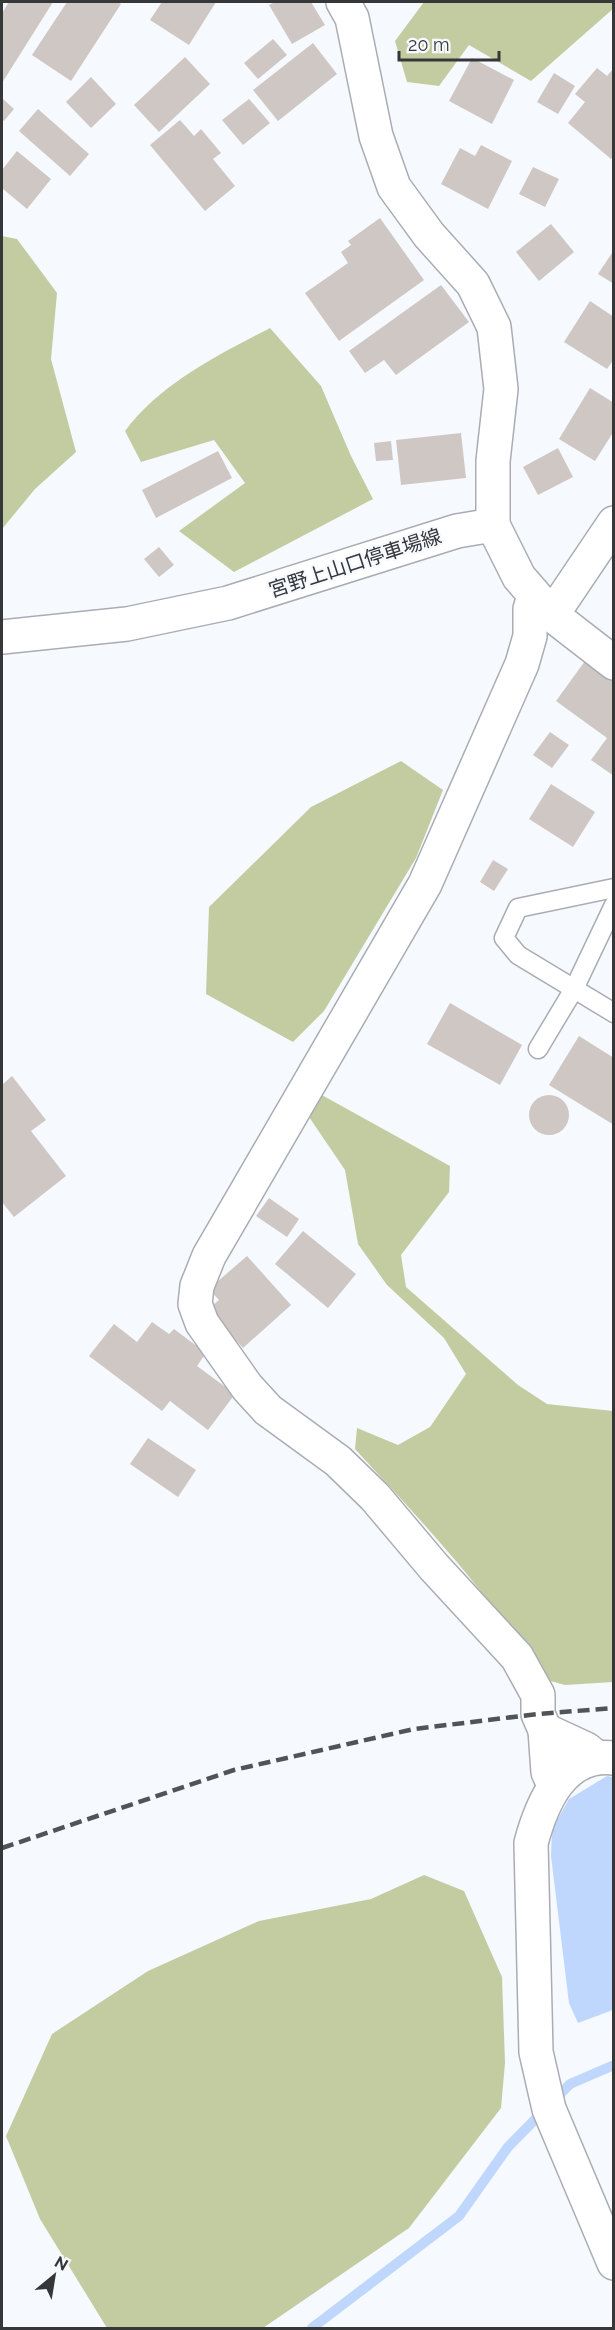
<svg xmlns="http://www.w3.org/2000/svg" width="615" height="2330" viewBox="0 0 615 2330" font-family="Raleway,'Noto Sans JP',sans-serif">
	<rect width="100%" height="100%" fill="#f6f9fe"/>
	<g fill="#c3cca1">
		<path d="M424,2H613L614,8L531,81L469,45L439,86L407,82L395,41Z"/>
		<path d="M2,236L17,239L57,293L51,359L76,452L35,489L2,529Z"/>
		<path d="M270,328L321,386L351,456L373,499L234,572L179,531L245,483L214,440L141,462L125,431C161,383 218,355 270,328Z"/>
		<path d="M401,761L443,790L416,858L324,1011L293,1042L206,994L209,907L311,807Z"/>
		<path d="M320,1094L450,1166L449,1192L401,1255L406,1287L518,1385L547,1404L613,1411V1682L565,1685L543,1679C491,1594 422,1522 355,1449L357,1428L398,1445L430,1427L466,1374L444,1338L387,1285L358,1244L345,1170L307,1114Z"/>
		<path d="M424,1875L464,1891L502,1977L505,2063L501,2108L409,2228L263,2328H107L40,2219L6,2136L52,2034L148,1971L259,1921L371,1899Z"/>
	</g>
	<path fill="#c0d7fd" d="M607,1776L613,1777V2010L578,2023L569,2003L551,1856L552,1829L569,1799Z"/>
	<g fill="none" stroke-linecap="round" stroke-linejoin="round">
		<path stroke="#c0d7fd" stroke-width="10" d="M312,2328L459,2216L508,2147L570,2084L614,2065"/>
	</g>
	<g fill="#cfc7c4">
		<path d="M9,2H53L2,83V13Z"/>
		<path d="M67,2H117L121,4L71,81L32,55Z"/>
		<path d="M162,2H216L189,45L150,20Z"/>
		<path d="M275,2H311L325,25L292,44L269,5Z"/>
		<path d="M273,39L287,55L258,79L244,63Z"/>
		<path d="M313,43L337,74L278,121L253,90Z"/>
		<path d="M185,57L210,84L159,132L134,105Z"/>
		<path d="M472,58L514,80L492,124L449,101Z"/>
		<path d="M597,68L607,76L614,68V156L611,159L568,123L585,102L575,94Z"/>
		<path d="M554,73L575,86L558,114L537,102Z"/>
		<path d="M91,77L116,104L91,128L66,102Z"/>
		<path d="M2,98L14,109L4,121L2,119Z"/>
		<path d="M249,99L270,123L243,145L222,120Z"/>
		<path d="M38,109L89,154L70,176L19,131Z"/>
		<path d="M180,120L194,136L201,129L221,153L213,159L235,186L205,211L150,145Z"/>
		<path d="M481,145L512,161L488,209L441,184L460,148L475,156Z"/>
		<path d="M17,151L51,179L27,209L2,188V170Z"/>
		<path d="M533,167L559,179L545,207L519,194Z"/>
		<path d="M380,218L424,280L339,341L305,293L348,263L341,252L351,245L348,241Z"/>
		<path d="M551,224L574,252L539,281L516,252Z"/>
		<path d="M614,250V284L598,274Z"/>
		<path d="M441,285L469,322L396,375L384,360L365,373L349,351Z"/>
		<path d="M590,301L614,317V359L607,369L564,342Z"/>
		<path d="M590,388L614,403V431L595,461L559,439Z"/>
		<path d="M461,433L466,478L401,485L396,440Z"/>
		<path d="M391,441L393,460L376,461L374,443Z"/>
		<path d="M558,448L573,477L538,495L523,467Z"/>
		<path d="M218,451L232,478L156,518L142,490Z"/>
		<path d="M159,547L174,565L159,577L144,559Z"/>
		<path d="M585,661L614,682V776L591,760L607,738L556,701Z"/>
		<path d="M550,732L569,745L552,768L533,755Z"/>
		<path d="M551,784L595,812L573,847L529,819Z"/>
		<path d="M493,860L508,869L494,891L480,882Z"/>
		<path d="M450,1003L522,1045L500,1085L427,1044Z"/>
		<path d="M579,1036L614,1058V1125L549,1085Z"/>
		<path d="M12,1076L46,1120L31,1131L66,1176L14,1217L2,1202V1085Z"/>
		<circle cx="549" cy="1115" r="20"/>
		<path d="M269,1198L299,1219L287,1237L256,1216Z"/>
		<path d="M303,1231L356,1274L328,1308L275,1264Z"/>
		<path d="M247,1256L291,1305L243,1348L221,1324L213,1305L219,1300L209,1289Z"/>
		<path d="M152,1322L169,1334L174,1329L206,1353L197,1366L235,1394L208,1430L170,1401L162,1411L89,1356L114,1324L137,1342Z"/>
		<path d="M148,1438L196,1470L178,1497L130,1464Z"/>
	</g>
	<g fill="none" stroke-linecap="round" stroke-linejoin="round">
		<g stroke="#a9adb3" stroke-width="21">
			<g id="service">
				<path d="M614,888L518,908L504,938L518,955L614,1013"/>
				<path d="M538,1049L574,989L614,905"/>
			</g>
		</g>
		<g stroke="#a9adb3" stroke-width="36">
			<g id="minor">
				<path d="M343,2L352,18L376,136L394,187L429,235L473,284L494,327L501,389L493,461V525"/>
				<path d="M534,596L530,609V636L522,664L425,884L209,1256L197,1286L195,1304L202,1323L247,1387L268,1410L338,1461L375,1497L434,1567L517,1657L538,1695V1714L545,1730"/>
				<path d="M552,615L614,663"/>
				<path d="M614,1758C563,1752 542,1802 531,1843L536,2052L549,2109L614,2263"/>
				<path d="M554,1785L548,1772L545,1730L586,1749L596,1757"/>
			</g>
		</g>
		<g stroke="#a9adb3" stroke-width="36">
			<path id="secondary" d="M2,637L127,624L228,603L457,531L493,525L519,577L552,615L614,523"/>
		</g>
		<use href="#service" stroke="#fff" stroke-width="18"/>
		<use href="#minor" stroke="#fff" stroke-width="33"/>
		<use href="#secondary" stroke="#fff" stroke-width="33"/>
		<path stroke="#515356" stroke-width="4.5" stroke-dasharray="12 6" stroke-linecap="butt" d="M2,1848L234,1770L414,1729L538,1714L614,1708"/>
	</g>
	<g text-anchor="middle" stroke-width="4.5" stroke-linejoin="round" paint-order="stroke">
		<g font-size="20" fill="#353739" stroke="#f6f9fe">
			<text transform="translate(355 563) rotate(-18)" y="7">宮野上山口停車場線</text>
		</g>
	</g>
	<rect width="615" height="2330" fill="none" stroke="#353739" stroke-width="6"/>
	<g transform="translate(54 2276) rotate(30)" stroke="#f6f9fe" stroke-width="4.5" paint-order="stroke">
	<path d="M0-4.5L10 22L0 15L-10 22Z" fill="#353739"/>
	<text y="-9" font-size="16" font-weight="bold" text-anchor="middle" fill="#353739">N</text>
	</g>
	<path d="M399 51v9h100v-9" fill="none" stroke="#353739" stroke-width="3"/>
	<text x="408" y="51" font-size="18" fill="#353739" stroke="#f6f9fe" stroke-width="4.5" paint-order="stroke">20 m</text>
</svg>
